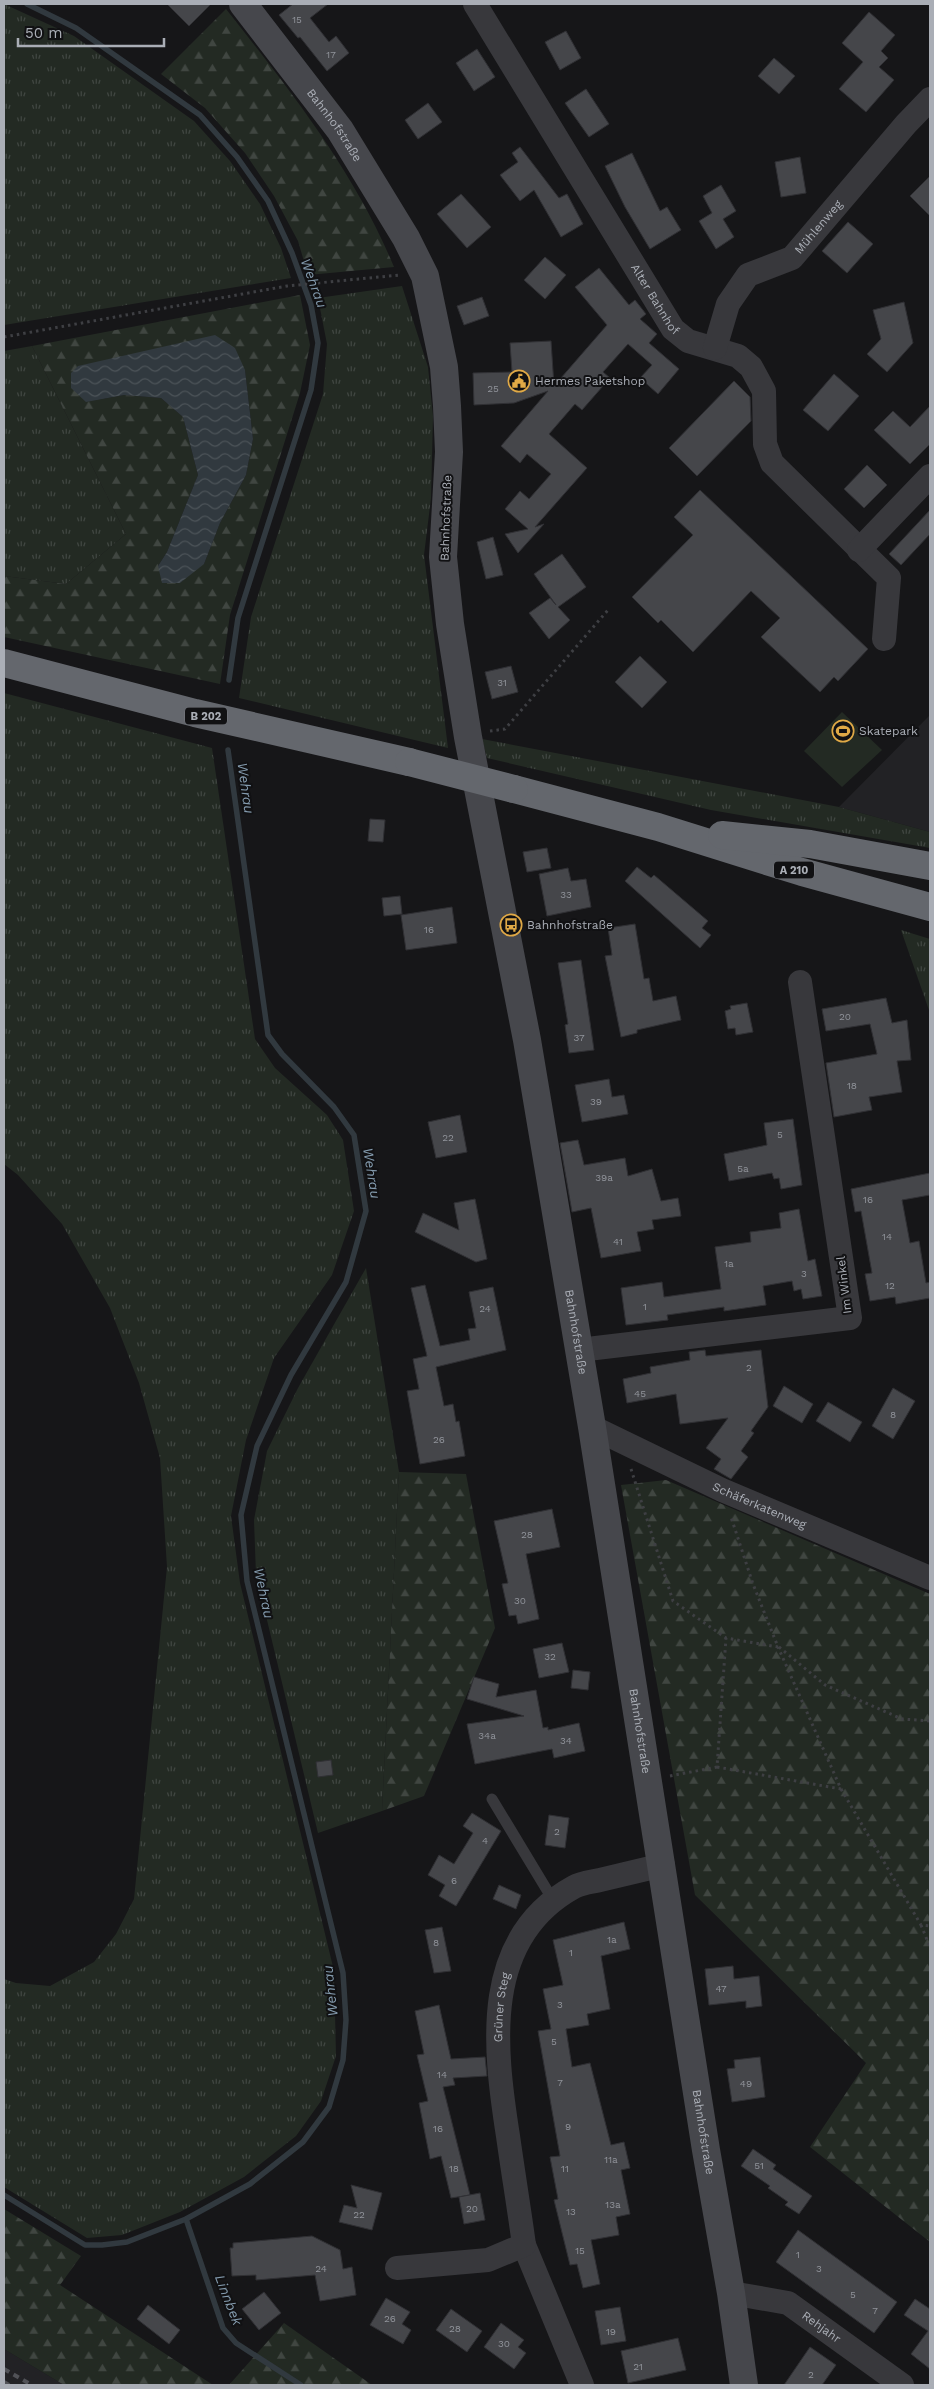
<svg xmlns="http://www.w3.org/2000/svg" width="934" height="2389" viewBox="0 0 934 2389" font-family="'Work Sans',sans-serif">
	<defs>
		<pattern id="grass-tufts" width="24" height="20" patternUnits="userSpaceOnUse" patternTransform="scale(1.25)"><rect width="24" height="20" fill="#232a23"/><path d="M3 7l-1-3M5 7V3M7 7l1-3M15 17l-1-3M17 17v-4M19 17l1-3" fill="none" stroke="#404641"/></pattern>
		<pattern id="forest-firs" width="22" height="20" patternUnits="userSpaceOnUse" patternTransform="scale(1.25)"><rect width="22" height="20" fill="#232a23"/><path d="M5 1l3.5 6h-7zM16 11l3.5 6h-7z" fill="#404641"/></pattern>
		<pattern id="water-waves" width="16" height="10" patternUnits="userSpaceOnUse" patternTransform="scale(1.25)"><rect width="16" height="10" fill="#31393f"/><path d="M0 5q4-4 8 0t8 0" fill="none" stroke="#4c5358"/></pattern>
	</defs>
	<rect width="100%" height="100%" fill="#161618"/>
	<g fill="#222225">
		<path d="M930,715V832L839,807Z"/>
		<path d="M4,2349L64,2385H4Z"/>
	</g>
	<g fill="url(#grass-tufts)">
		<path d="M4,4L74,36L194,121L230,161L260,204L281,248L291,278L4,325Z"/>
		<path d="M402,286L428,367L433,416L431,498L424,555L448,748L239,698L251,617L323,394L327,344L318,298Z"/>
		<path d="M32,346L126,534L66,584L4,576V351Z"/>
		<path d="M4,693L212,748L255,1039L275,1068L327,1115L343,1140L354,1211L332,1275L274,1358L246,1440L231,1516L240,1583L334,1971L336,2056L321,2101L296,2136L244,2177L180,2212L122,2235L87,2238L4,2187V1979L16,1983L50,1986L94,1962L116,1934L134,1899L167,1567L160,1458L139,1383L110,1308L62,1224L18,1175L4,1164Z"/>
		<path d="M482,739L839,807L930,832V848L711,810L487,758Z"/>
		<path d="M901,930L930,939V1013Z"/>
		<path d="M366,1268L399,1472L382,1811L318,1833L256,1574L254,1520L267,1451L298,1388Z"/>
	</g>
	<g fill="url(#forest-firs)" fill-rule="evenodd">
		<path d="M226,9C290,90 354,171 394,267L308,275L298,241L274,196L245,153L205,108L161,74Z"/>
		<path d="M300,295L310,345L300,393L230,615L220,684L4,637V576L66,584L126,534L32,346ZM245,370L253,439L246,475L220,523L204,564L158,566L167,552L198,475L183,417L161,398L124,395L86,402Z"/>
		<path d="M399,1472L466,1474L495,1628L424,1796L382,1811Z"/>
		<path d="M666,1480L930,1594V2242L810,2147L866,2063L695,1895L621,1485Z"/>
		<path d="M4,2209L81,2256L60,2285L213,2385H64L4,2349Z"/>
		<path d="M284,2323L372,2385H229Z"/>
	</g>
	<path fill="#232a23" d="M842,712L882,750L842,787L804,751Z"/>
	<path fill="url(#water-waves)" d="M215,335L235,348L245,370L253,439L246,475L220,523L204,564L180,583H162L158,566L167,552L198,475L183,417L161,398L124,395L86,402L71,388V373L78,366Z"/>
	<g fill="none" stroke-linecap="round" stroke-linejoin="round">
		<g stroke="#31393f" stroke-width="5.5">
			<path d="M27,4L76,28L200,115L237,157L268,201L292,253L311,305L318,343L311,390L238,618L229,680"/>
			<path d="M4,2195L85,2245H102L127,2242L186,2219L250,2184L303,2142L329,2107L343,2060L346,2020L343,1973L247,1581L241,1515L257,1446L291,1375L346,1282L366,1211L354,1135L334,1107L282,1054L268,1035L228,750"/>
			<path d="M186,2219L223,2328L236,2343L301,2385"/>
		</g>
	</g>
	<g fill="#45464a" stroke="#303034">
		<path d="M167,4H211L189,26Z"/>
		<path d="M293,4H328L310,18L329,42L336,36L349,53L327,71L300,37L298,38L279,15Z"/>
		<path d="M869,12L895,35L881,51L888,58L879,67L894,80L866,112L839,89L863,62L842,43Z"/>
		<path d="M566,31L581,58L560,70L545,42Z"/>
		<path d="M477,49L495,77L474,91L456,63Z"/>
		<path d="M774,58L795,76L779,94L758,76Z"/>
		<path d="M586,89L609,124L589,137L565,103Z"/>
		<path d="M428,103L442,122L418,139L405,120Z"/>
		<path d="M520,147L559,198L567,194L583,224L561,237L534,190L520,201L500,175L518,162L512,153Z"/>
		<path d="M632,153L660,211L667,207L681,230L650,249L625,207L605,166Z"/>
		<path d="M800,157L806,193L781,197L775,162Z"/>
		<path d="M930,176V216L910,196Z"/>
		<path d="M721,185L736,211L723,219L734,237L716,249L699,221L712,213L703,196Z"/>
		<path d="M461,194L491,227L467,248L437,214Z"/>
		<path d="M848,222L873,244L847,273L822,251Z"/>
		<path d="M545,257L566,275L545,299L524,280Z"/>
		<path d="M599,268L629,305L635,300L646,314L640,319L657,334L649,343L679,369L658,394L640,378L652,365L628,344L603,372L610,378L582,410L575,404L549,434L587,468L535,527L544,524L518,553L505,534L528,529L505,509L520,491L529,499L551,474L527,454L520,463L501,446L548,391L514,403L474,405L473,373L512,372L510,343L551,341L554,386L607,325L575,287Z"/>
		<path d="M482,297L489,316L464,325L457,306Z"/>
		<path d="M904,302L913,343L887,372L867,354L881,339L873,310Z"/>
		<path d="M834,374L859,396L828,431L803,410Z"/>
		<path d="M734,381L750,397L751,421L697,476L669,448Z"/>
		<path d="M930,406V444L910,464L874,430L893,411L910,427Z"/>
		<path d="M867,465L887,485L864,508L844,489Z"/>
		<path d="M700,490L868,649L838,681L834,677L820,692L761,637L780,618L751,591L693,652L661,620L658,623L632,597L693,535L674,517Z"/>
		<path d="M930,510V534L901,565L889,554Z"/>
		<path d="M493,537L503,575L486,579L477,542Z"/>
		<path d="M562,554L586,587L558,607L570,620L549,639L529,613L550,598L556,605L534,574Z"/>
		<path d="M640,656L667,682L642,708L615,682Z"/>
		<path d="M511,666L518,692L492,699L485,672Z"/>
		<path d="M370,819L385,820L383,842L368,841Z"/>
		<path d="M547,848L551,868L527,872L523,852Z"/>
		<path d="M637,867L651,878L654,875L708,921L702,928L711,935L700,948L625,881Z"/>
		<path d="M568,868L571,881L586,879L591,907L547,916L539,874Z"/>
		<path d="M400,896L402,914L384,916L382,898Z"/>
		<path d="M452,907L457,943L406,950L401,915Z"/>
		<path d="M635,924L644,979L649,978L653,1001L676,996L681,1020L637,1030V1033L621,1037L605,956L612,955L608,928Z"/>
		<path d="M581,960L594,1050L569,1053L565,1025L568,1024L558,963Z"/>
		<path d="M886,998L892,1023L907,1020L911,1060L897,1061L902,1092L869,1097L872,1110L834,1117L826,1063L877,1054L870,1024L826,1031L822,1009Z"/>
		<path d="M747,1003L753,1032L736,1035L735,1028L728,1029L725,1011L731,1009L730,1006Z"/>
		<path d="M609,1079L612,1097L624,1095L628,1114L582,1122L575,1085Z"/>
		<path d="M460,1115L467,1152L436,1158L428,1122Z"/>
		<path d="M793,1119L802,1185L781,1189L779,1178L774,1179L772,1173L729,1181L724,1154L767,1145L764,1123Z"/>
		<path d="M578,1140L584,1165L625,1158L628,1176L652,1169L661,1201L678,1198L681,1216L652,1220L654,1229L637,1232L641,1251L601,1258L591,1208L572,1212L560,1143Z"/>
		<path d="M930,1173V1195L902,1200L910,1243L919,1241L926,1283L930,1282V1298L896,1304L895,1297L870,1301L865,1274L872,1273L861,1211L855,1212L851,1189Z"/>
		<path d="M475,1199L487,1259L476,1262L415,1232L423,1213L459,1230L454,1203Z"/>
		<path d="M799,1209L808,1261L815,1259L822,1296L803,1299L801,1289L794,1291L792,1281L763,1286L766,1305L724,1311V1307L667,1315L668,1320L626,1325L621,1288L662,1282L664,1297L721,1289L715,1247L751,1242L750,1232L781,1228L779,1213Z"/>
		<path d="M425,1285L440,1346L470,1340L468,1329L476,1328L469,1292L493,1287L506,1350L436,1367L444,1406L453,1404L456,1422L459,1421L465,1456L420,1464L407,1391L419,1389L413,1359L427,1356L411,1288Z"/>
		<path d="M705,1350L706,1356L761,1350L768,1407L751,1431L754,1433L741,1451L748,1457L731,1479L714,1469L721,1459L706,1448L728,1418L680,1424L676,1394L627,1403L623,1379L651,1373L650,1367L690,1360L689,1352Z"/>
		<path d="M784,1386L813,1404L802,1423L773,1406Z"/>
		<path d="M893,1388L915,1401L893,1439L872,1426Z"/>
		<path d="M828,1402L862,1422L850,1442L816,1421Z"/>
		<path d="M552,1509L560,1547L526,1554L539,1619L518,1624L516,1615L509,1616L502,1584L508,1583L494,1521Z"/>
		<path d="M562,1643L569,1672L539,1678L533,1649Z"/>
		<path d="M573,1670L590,1672L588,1690L571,1688Z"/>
		<path d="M474,1677L499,1684L496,1697L536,1690L543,1728L548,1727V1730L579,1723L585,1751L554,1758L552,1749L475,1764L467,1724L524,1716L467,1699Z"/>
		<path d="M331,1760L333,1775L318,1777L316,1762Z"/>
		<path d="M472,1813L501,1831L456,1906L439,1896L445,1885L428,1875L439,1855L454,1864L473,1833L463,1826Z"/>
		<path d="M549,1815L569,1818L565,1848L545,1845Z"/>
		<path d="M499,1885L521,1895L516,1909L493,1899Z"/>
		<path d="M624,1922L630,1949L601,1956L610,2009L587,2014L589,2025L566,2029L572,2067L590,2063L611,2145L624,2142L630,2168L621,2170L630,2214L616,2217L619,2235L591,2240L600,2284L583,2288L577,2264L570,2265L554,2200L558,2199L550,2157L560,2156L538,2031L551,2029L543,1989L563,1985L553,1940Z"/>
		<path d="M442,1927L451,1971L434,1973L425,1930Z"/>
		<path d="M733,1966L734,1979L759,1976L762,2006L746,2008V2001L709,2005L705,1969Z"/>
		<path d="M439,2005L451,2059L485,2057L487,2076L453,2078L455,2085L443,2087L470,2195L451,2198L441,2156L430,2159L419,2103L428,2101L417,2055L424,2054L415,2011Z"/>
		<path d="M760,2057L765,2097L732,2102L727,2069L735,2068L734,2060Z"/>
		<path d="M753,2149L776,2165L773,2169L812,2196L799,2214L785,2205L788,2202L768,2188L770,2186L741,2166Z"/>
		<path d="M351,2185L382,2193L372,2230L339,2222L344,2205L357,2208Z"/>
		<path d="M480,2193L485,2220L464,2224L459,2197Z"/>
		<path d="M798,2230L897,2302L874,2333L776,2262Z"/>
		<path d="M312,2236L340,2250L343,2269L352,2267L356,2295L320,2301L315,2275L256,2280V2275L232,2276L230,2248H233V2243Z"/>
		<path d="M264,2292L281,2313L259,2330L242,2309Z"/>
		<path d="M386,2298L410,2312L402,2324L411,2330L403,2344L370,2325Z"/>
		<path d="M915,2299L930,2309V2369L911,2354L928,2331L904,2315Z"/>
		<path d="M148,2305L180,2330L169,2344L137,2319Z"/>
		<path d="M620,2307L626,2341L601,2345L595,2311Z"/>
		<path d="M451,2309L482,2331L467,2352L436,2330Z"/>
		<path d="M501,2323L524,2340L518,2347L526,2353L514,2369L484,2347Z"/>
		<path d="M678,2338L686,2370L628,2383L621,2351Z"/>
		<path d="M810,2347L836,2365L822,2385H784Z"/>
	</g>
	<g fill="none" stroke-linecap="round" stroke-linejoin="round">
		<g stroke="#3e3f43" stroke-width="3" stroke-dasharray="2.5 4" stroke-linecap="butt">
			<path d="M4,337L287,286L400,275"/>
			<path d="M490,731L505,729L608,610"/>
			<path d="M631,1469L673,1601L726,1638L778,1647L753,1584L731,1517"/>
			<path d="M779,1647L825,1685L902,1719L930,1721"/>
			<path d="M717,1767L841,1789L778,1647"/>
			<path d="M670,1776L717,1767L726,1638"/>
			<path d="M841,1789L921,1925L930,1926"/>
			<path d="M921,1925L930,1947"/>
		</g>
		<path stroke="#38383c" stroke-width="11" d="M492,1799L553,1900"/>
		<g stroke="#38383c" stroke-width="24">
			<path id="s1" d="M475,4L673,329L688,341L738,356L751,367L764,391L765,444L772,463L889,578L884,639"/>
			<path id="s2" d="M715,348L728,304L748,275L792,258L906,124L930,99"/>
			<path d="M859,550L930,476"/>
			<path d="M579,1350L850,1318L800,982"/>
			<path id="s3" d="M592,1427L722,1490L930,1578"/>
			<path d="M524,2245L582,2385"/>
			<path id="s4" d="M397,2268L488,2260L524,2245C519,2208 513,2172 508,2136C494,2046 481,1938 574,1887C581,1883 591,1882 600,1880C621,1875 642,1870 663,1865"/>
			<path id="s5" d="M731,2293L788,2303L902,2385"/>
		</g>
		<path stroke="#46474c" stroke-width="28" id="s6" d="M243,4L340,130L406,238L425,276L444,367L447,406L449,452L443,557L450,624L468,737L527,1040L592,1427L706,2150L731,2293L744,2385"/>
		<g stroke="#64676d" stroke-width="28">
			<path d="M4,663L195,713L409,762"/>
			<path d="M514,789L658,827L802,872L930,907"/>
			<path d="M722,835L810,844L930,866"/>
		</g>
		<g stroke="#515257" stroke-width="4" stroke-dasharray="6 5" stroke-linecap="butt">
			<path d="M4,2369L32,2385"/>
			<path d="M4,2382L9,2385"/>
		</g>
		<path stroke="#64676d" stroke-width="28" d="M409,762L514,789"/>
	</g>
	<defs>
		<g id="civic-ring" transform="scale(1.125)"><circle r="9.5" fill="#111113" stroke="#e0a946" stroke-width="1.5"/><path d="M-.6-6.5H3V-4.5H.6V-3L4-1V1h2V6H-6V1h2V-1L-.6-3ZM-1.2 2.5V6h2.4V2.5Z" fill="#e0a946"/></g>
		<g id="stadium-ring" transform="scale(1.125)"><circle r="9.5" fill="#111113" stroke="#e0a946" stroke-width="1.5"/><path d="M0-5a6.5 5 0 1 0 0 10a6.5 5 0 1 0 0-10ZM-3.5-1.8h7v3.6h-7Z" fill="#e0a946"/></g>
		<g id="bus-ring" transform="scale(1.125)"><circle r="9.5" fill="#111113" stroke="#e0a946" stroke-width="1.5"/><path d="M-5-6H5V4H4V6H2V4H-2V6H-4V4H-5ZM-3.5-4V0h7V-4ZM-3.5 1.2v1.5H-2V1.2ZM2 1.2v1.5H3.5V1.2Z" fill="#e0a946"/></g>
	</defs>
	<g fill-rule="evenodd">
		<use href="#civic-ring" x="519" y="381"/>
		<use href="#stadium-ring" x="843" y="731"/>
		<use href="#bus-ring" x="511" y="925"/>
	</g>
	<g text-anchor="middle" stroke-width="4" stroke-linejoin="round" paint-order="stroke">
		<g font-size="10" fill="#91949b">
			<text x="297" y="23">15</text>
			<text x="331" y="58">17</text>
			<text x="493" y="392">25</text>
			<text x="502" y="686">31</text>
			<text x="566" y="898">33</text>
			<text x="429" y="933">16</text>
			<text x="845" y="1020">20</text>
			<text x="579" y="1041">37</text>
			<text x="852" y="1089">18</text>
			<text x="596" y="1105">39</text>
			<text x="780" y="1138">5</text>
			<text x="448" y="1141">22</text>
			<text x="743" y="1172">5a</text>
			<text x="604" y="1181">39a</text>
			<text x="868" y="1203">16</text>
			<text x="887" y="1240">14</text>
			<text x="618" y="1245">41</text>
			<text x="729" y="1267">1a</text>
			<text x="804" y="1277">3</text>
			<text x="890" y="1289">12</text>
			<text x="645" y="1310">1</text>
			<text x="485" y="1312">24</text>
			<text x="749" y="1371">2</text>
			<text x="640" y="1397">45</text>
			<text x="893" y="1418">8</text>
			<text x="439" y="1443">26</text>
			<text x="527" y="1538">28</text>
			<text x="520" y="1604">30</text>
			<text x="550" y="1660">32</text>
			<text x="487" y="1739">34a</text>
			<text x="566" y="1744">34</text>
			<text x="557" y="1835">2</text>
			<text x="485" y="1844">4</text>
			<text x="454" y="1884">6</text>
			<text x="612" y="1943">1a</text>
			<text x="436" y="1946">8</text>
			<text x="571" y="1956">1</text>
			<text x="721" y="1992">47</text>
			<text x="560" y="2008">3</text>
			<text x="554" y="2045">5</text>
			<text x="442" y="2078">14</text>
			<text x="560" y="2086">7</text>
			<text x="746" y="2087">49</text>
			<text x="568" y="2130">9</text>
			<text x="438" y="2132">16</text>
			<text x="611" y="2163">11a</text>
			<text x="759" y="2169">51</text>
			<text x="454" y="2172">18</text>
			<text x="565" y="2172">11</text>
			<text x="613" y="2208">13a</text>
			<text x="472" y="2212">20</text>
			<text x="571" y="2215">13</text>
			<text x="359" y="2218">22</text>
			<text x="580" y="2254">15</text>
			<text x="798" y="2258">1</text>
			<text x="321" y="2272">24</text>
			<text x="819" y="2272">3</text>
			<text x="853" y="2298">5</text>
			<text x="875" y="2314">7</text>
			<text x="390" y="2322">26</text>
			<text x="455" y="2332">28</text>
			<text x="611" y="2335">19</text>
			<text x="504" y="2347">30</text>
			<text x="638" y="2370">21</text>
			<text x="811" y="2378">2</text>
		</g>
		<g fill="#111113" stroke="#7c7f85" stroke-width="1">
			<rect x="185" y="707.5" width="42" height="17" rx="4"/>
			<rect x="774" y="861.5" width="40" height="17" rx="4"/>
		</g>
		<g font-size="11" font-weight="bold" fill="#aaaeb6">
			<text x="206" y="720">B 202</text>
			<text x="794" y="874">A 210</text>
		</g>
		<g font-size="12" fill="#aaaeb6" stroke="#111113">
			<text dy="4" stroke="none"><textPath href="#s6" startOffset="152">Bahnhofstraße</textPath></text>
			<text dy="4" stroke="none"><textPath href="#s2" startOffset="169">Mühlenweg</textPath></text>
			<text dy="4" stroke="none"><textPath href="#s1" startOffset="346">Alter Bahnhof</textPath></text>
			<text transform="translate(446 518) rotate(-88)" y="4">Bahnhofstraße</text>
			<text transform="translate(844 1285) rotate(-97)" y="4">Im Winkel</text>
			<text dy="4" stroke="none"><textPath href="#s6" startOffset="1398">Bahnhofstraße</textPath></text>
			<text dy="4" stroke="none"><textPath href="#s3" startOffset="185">Schäferkatenweg</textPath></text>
			<text dy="4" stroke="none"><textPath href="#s6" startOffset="1802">Bahnhofstraße</textPath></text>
			<text dy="4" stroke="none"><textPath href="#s4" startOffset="370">Grüner Steg</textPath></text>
			<text dy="4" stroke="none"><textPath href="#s6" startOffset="2208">Bahnhofstraße</textPath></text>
			<text dy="4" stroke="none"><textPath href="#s5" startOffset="99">Rehjahr</textPath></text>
		</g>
		<g font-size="12" fill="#aaaeb6" stroke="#111113" text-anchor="start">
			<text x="535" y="385">Hermes Paketshop</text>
			<text x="859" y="735">Skatepark</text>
			<text x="527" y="929">Bahnhofstraße</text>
		</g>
		<g font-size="14" font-style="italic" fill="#849bae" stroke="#111113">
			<text transform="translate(314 283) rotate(70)" y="5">Wehrau</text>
			<text transform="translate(246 788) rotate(82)" y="5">Wehrau</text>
			<text transform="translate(372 1173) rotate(81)" y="5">Wehrau</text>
			<text transform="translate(264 1593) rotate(78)" y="5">Wehrau</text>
			<text transform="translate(330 1991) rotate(-96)" y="5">Wehrau</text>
			<text transform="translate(229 2300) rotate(69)" y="5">Linnbek</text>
		</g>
	</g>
	<rect width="934" height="2389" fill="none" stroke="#aaaeb6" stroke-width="10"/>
	<path d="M18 38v8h146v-8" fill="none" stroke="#aaaeb6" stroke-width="2.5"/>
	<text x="25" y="38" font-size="15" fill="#aaaeb6" stroke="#111113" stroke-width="4" paint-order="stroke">50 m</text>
</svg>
